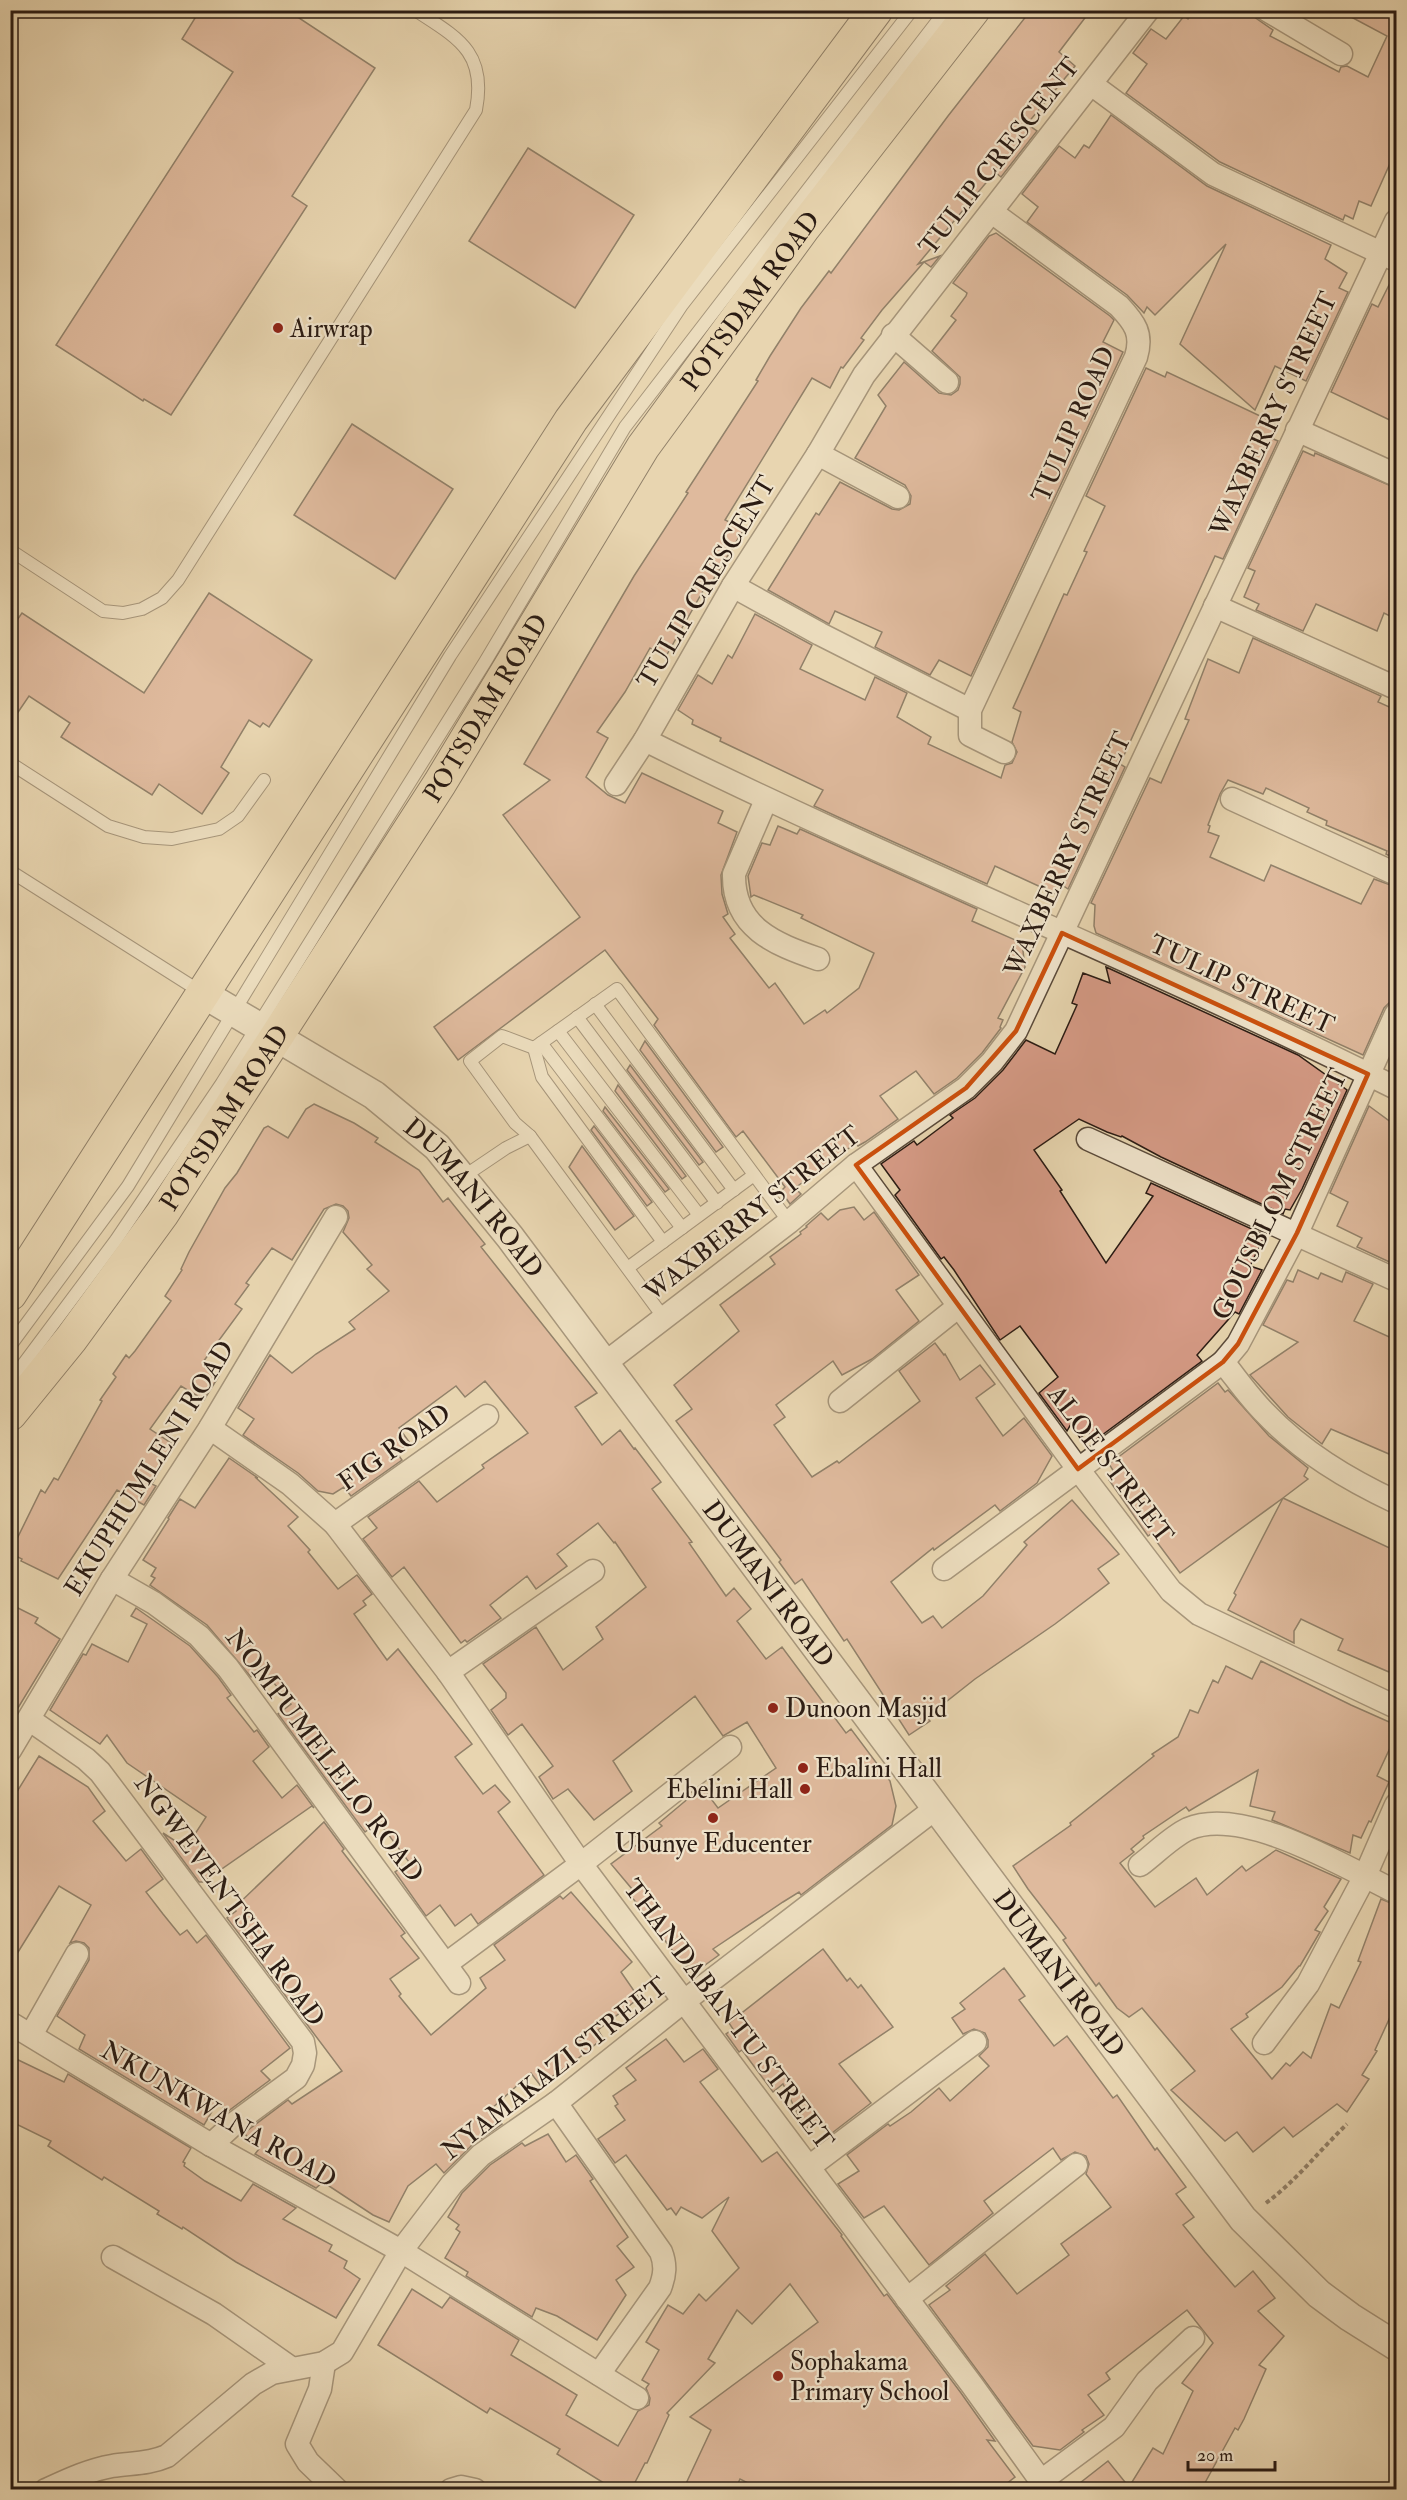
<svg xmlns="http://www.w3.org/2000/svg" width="1407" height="2500" viewBox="0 0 1407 2500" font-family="'IM FELL Double Pica',serif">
	<rect width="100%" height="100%" fill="#e8d6b0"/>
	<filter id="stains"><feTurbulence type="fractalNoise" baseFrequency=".00333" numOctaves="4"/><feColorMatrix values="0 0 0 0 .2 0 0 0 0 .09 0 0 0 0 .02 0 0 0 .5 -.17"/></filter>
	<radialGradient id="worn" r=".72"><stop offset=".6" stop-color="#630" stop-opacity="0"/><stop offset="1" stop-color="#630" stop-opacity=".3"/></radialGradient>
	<g fill="#d59a85" stroke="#2a1b13" stroke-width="1.5">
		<path d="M200,10H287L375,68L292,196L307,206L171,415L144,399L143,401L56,345L233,72L182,39Z"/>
		<path d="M1031,10H1091L1059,52L1075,66L1027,124L1037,131L1001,177L995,172L918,264L940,256L931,267L924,262L882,310L861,338L864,340L843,368L841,367L830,388L812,378L725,520L744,529L710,585L707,584L665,658L650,648L625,692L597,732L608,738L586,777L608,795L625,803L642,773L723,811L718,823L737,832L721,875L722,894L728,914L723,917L735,934L730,938L769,988L775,983L804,1024L825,1010L827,1013L859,988L874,953L801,918L803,915L754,895L751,897L748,876L762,843L770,845L778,826L797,834L800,829L977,909L972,921L1022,943L1025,967L998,1018L1003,1020L1000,1027L1001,1028L982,1053L957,1078L934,1094L916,1071L880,1096L898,1119L865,1142L858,1146L856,1143L795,1188L801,1194L790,1204L781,1191L785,1187L743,1131L736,1137L654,1025L658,1019L605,950L458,1060L434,1027L580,917L503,815L550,780L524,764L634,576L688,493L686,492L758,381L756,380L770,356L801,308L829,271L831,273L948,116Z"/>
		<path d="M1194,10H1244L1273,30L1270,36L1339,72L1341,67L1347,66L1368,77L1387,36L1338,10H1396V150L1371,206L1359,201L1353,219L1345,215L1343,220L1220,162L1126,93L1147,64L1133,53L1151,29L1166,39L1184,16L1188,19Z"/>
		<path d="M1111,115L1207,186L1331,245L1325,259L1347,273L1339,288L1348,292L1306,381L1275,366L1255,410L1180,344L1226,244L1155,315L1147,307L1144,313L1127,295L1027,222L1038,207L1022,194L1059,146L1075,158L1084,145L1089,148Z"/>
		<path d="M528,148L634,215L575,308L469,241Z"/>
		<path d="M996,233L1110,316L1114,320L1103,342L1123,352L971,676L939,660L930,675L875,647L882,632L835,611L829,624L768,590L816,513L819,515L840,482L892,509L899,510L910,504L911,496L905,485L855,458L886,406L878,395L904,362L939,393L951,395L958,390L960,384V377L932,351L956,320L951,316L966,296L967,293L953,283L989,236Z"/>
		<path d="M1395,273H1396V423L1331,392L1372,304L1378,307Z"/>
		<path d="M1146,368L1165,377L1167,372L1275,423L1273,427L1277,429L1271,438L1278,441L1223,559L1215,556L1204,580L1120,764L1125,767L1068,889L1062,885L1058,895L995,866L987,884L838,817L814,806L823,790L720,741L721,738L692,724L693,720L678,710L698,675L712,684L728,655L732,658L755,614L812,645L800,669L865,700L875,677L907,693L897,717L931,737L928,744L1001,778L1005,765L1012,763L1017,752L1012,742L1021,712L1013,708L1064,594L1067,595L1087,552L1084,551L1105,506L1086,496Z"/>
		<path d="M352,424L453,489L395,579L294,515Z"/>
		<path d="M1303,451L1314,456L1315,453L1396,488V619L1384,613L1377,631L1316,604L1303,631L1256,610L1259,604L1244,597L1255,571L1248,568Z"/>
		<path d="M209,593L312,660L269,727L263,723L260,727L249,720L221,767L229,773L202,814L159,784L152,795L61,737L70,723L29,696L10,724V630L22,613L144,693Z"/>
		<path d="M1253,638L1381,696L1378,702L1396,710V859L1386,854L1387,851L1326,825L1327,821L1307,812L1309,808L1266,788L1263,794L1228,780L1220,794L1208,825L1210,826L1208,832L1219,836L1210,857L1264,881L1271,865L1361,904L1374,879L1396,887V1001L1389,1003L1384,1008L1363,1055L1096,933L1094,926L1095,905L1091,903L1150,778L1161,783L1189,720L1185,719L1208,659L1239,673Z"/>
		<path d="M1106,967L1298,1055L1347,1090L1302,1189L1290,1210L1285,1209L1283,1214L1161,1157L1122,1136L1121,1137L1107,1132L1079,1119L1034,1150L1062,1190L1060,1191L1106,1263L1153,1196L1146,1193L1151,1183L1265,1235L1250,1266L1262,1270L1239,1314L1235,1312L1197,1355L1202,1361L1094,1441L1088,1432L1080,1438L1071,1424L1067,1431L1039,1393L1058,1377L1020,1326L1000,1340L954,1270L944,1257L941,1259L895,1195L900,1190L881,1164L914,1141L917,1145L953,1118L950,1115L975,1098L1003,1070L1026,1040L1055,1054L1077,1005L1072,1003L1083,973L1110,983Z"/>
		<path d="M645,1041L723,1147L716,1152L640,1050Z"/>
		<path d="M630,1065L703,1162L699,1165L627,1070Z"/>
		<path d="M618,1085L686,1176L682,1179L615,1091Z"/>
		<path d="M314,1104L354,1123L378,1138L375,1142L419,1170L443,1202L448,1198L485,1244L481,1247L597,1393L575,1407L602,1445L620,1430L634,1449L635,1448L661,1482L652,1489L692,1542L689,1543L726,1596L734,1588L751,1609L737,1621L766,1659L782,1647L846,1733L851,1729L890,1781L896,1806L892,1825L801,1895L799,1892L783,1902L713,1949L719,1955L694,1973L687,1965L685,1967L628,1892L632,1889L611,1864L662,1826L659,1823L702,1787L718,1808L776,1768L747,1722L723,1736L695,1696L613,1761L632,1791L594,1820L568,1789L553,1799L539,1777L553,1766L522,1724L508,1735L491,1710L506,1698V1693L483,1664L536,1627L563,1670L603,1639L596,1627L646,1587L615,1542L614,1543L598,1523L557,1554L567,1566L536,1589L527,1576L490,1605L501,1618L467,1642L465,1640L461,1643L404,1567L392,1577L363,1539L377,1528L368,1517L419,1481L437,1502L484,1468L482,1465L528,1433L485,1381L465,1397L456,1386L399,1428L410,1443L397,1453L402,1460L351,1496L344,1487L333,1494L318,1491L298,1473L243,1435L254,1419L238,1408L270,1355L292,1373L316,1354L355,1329L349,1322L389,1291L367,1269L372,1265L343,1232L349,1218L348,1211L343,1206L336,1204L324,1209L292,1260L272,1248L246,1283L249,1285L235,1304L242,1309L203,1362L207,1364L206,1367L219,1376L204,1400L181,1386L150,1429L174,1445L152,1484L156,1486L144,1505L117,1490L58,1579L21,1561L22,1559L10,1553L41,1490L45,1493L54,1478L58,1480L102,1401L100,1400L116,1377L113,1374L126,1355L129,1358L135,1351L171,1301L165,1296L182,1270L181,1269L189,1252L225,1188L237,1173L264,1128L268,1126L288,1138L306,1109Z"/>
		<path d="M1369,1106L1396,1126V1265L1357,1247L1362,1238L1337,1226L1348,1202L1330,1193Z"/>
		<path d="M605,1107L669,1189L665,1192L603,1111Z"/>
		<path d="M594,1126L652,1202L647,1206L591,1130Z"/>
		<path d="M582,1146L634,1216L615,1230L569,1167Z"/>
		<path d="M854,1207L864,1220L874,1212L919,1275L896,1290L919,1321L872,1359L842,1375L833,1361L776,1405L785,1417L774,1425L812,1477L837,1461L839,1463L920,1401L899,1371L935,1343L944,1355L945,1354L960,1380L980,1365L995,1384L976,1398L1003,1436L1024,1418L1052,1456L1037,1483L1000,1511L995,1505L934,1550L933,1548L891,1582L922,1623L933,1616L942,1628L983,1596L1027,1545L1024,1542L1072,1500L1119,1554L1098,1569L1109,1583L1055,1624L975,1679L927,1717L930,1721L909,1735L847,1639L844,1641L802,1579L795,1584L779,1562L781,1560L676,1421L692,1409L674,1385L739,1331L720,1305L775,1264L770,1257L801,1234L800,1232L807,1227L806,1226L821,1213L828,1220L840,1210Z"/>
		<path d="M1298,1270L1318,1279L1321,1273L1342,1282L1346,1272L1373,1284L1354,1321L1396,1340V1457L1331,1429L1322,1444L1288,1417L1250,1375L1298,1342L1263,1325L1287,1280L1293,1282Z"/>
		<path d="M1218,1383L1225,1392L1228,1390L1269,1436L1308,1468L1304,1476L1308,1479L1283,1498L1396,1551V1675L1338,1650L1343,1639L1301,1619L1294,1631V1643L1228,1610L1236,1595L1234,1593L1283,1498L1180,1573L1151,1534L1148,1536L1109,1480L1116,1475L1109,1464Z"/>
		<path d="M229,1458L258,1478L255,1477L298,1517L288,1526L310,1550L308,1552L338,1589L357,1575L372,1594L363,1601L366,1605L354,1614L387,1660L398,1649L472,1744L455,1757L483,1794L495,1785L510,1802L498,1812L544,1875L478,1924L471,1914L455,1926L440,1905L426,1916L395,1872L409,1862L379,1822L365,1832L278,1714L291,1704L261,1667L251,1677L207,1625L150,1585L155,1578L151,1576L156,1568L143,1560L169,1519L168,1518L180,1499L195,1508Z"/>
		<path d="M10,1604L38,1618L35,1623L60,1639L10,1721Z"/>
		<path d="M136,1608L190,1646L218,1677L231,1695L227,1698L254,1732L257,1730L269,1747L253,1761L282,1798L297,1785L314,1808L312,1806L203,1882H199L163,1833L186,1848L206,1817L127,1763L107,1735L100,1744L50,1710L83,1654L86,1655L92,1644L128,1662L147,1624L131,1616Z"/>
		<path d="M1261,1661L1351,1705L1396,1725V1735L1377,1776L1389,1782L1371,1822L1369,1821L1361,1838L1353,1835L1350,1853L1272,1820L1275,1812L1250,1806L1258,1770L1189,1811L1186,1807L1143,1836L1144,1838L1131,1849L1134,1852L1120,1863L1155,1907L1196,1878L1207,1895L1242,1866L1246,1871L1276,1850L1341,1879L1324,1907L1328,1911L1315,1930L1320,1932L1300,1966H1299L1282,1987L1246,2014L1248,2017L1231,2029L1272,2079L1286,2063L1290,2066L1303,2052L1311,2058L1331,2004L1339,2008L1361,1962L1358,1961L1381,1899L1396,1905V2004L1375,2050L1377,2051L1362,2075L1369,2079L1347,2112L1337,2104L1293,2137L1284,2127L1253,2152L1237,2132L1225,2141L1171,2090L1195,2071L1142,2008L1129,2017L1117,2008L1099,1983L1096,1986L1063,1940L1066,1938L1028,1889L1013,1866L1071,1825L1070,1823L1154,1756L1152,1754L1178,1737L1190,1710L1198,1713L1213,1680L1218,1683L1226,1666L1252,1679Z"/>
		<path d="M39,1756L88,1787L105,1811L93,1821L126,1861L141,1849L163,1879L146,1892L163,1914L180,1935L187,1930L197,1943L206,1935L290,2048L261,2071L270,2080L227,2112L218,2101L204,2125L79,2049L85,2035L57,2016L89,1960V1948L84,1943L76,1941L70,1943L91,1905L59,1886L10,1965V1803Z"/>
		<path d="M324,1822L344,1849L342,1851L405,1933L401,1936L419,1958L390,1979L401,1994L399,1996L431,2035L486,1988L480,1978L505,1960L494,1945L560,1896L563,1899L571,1892L632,1962L621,1972L639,1998L598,2030L603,2038L564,2070L563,2069L540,2085L531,2073L490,2110L502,2124L472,2145L444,2173L436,2164L408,2186L389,2222L373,2215L323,2182L316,2188L255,2154L259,2149L244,2133L288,2100L292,2104L342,2071L227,1918L236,1911L234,1908Z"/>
		<path d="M823,1949L847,1981L850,1978L858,1988L861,1985L893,2027L839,2064L871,2103L832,2133L828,2128L825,2130L818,2122L805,2129L783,2084L773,2092L742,2050L739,2052L726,2034L733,2029L729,2023Z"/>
		<path d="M1004,1968L1025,1996L1019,2000L1054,2046L1067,2036L1113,2098L1117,2095L1155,2150L1157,2148L1186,2187L1176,2194L1194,2217L1183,2225L1205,2252L1235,2287L1253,2271L1275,2298L1258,2311L1284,2336L1259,2365L1266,2369L1244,2419L1238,2430L1235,2428L1201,2490H1071L1108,2461L1129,2487L1153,2448L1163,2454L1193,2391L1182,2383L1213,2343L1187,2310L1106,2373L1110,2379L1088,2395L1104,2415L1082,2430L1084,2432L1060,2450L1033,2446L929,2305L950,2290L946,2286L985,2254L1017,2294L1069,2255L1061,2244L1111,2207L1086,2174L1089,2164L1086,2156L1075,2152L1061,2160L1053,2148L984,2201L993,2213L929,2265L884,2206L864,2218L838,2184L859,2171L847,2155L888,2124L890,2126L911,2112L939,2088L950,2101L989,2066L979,2056L988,2047V2040L985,2033L974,2029L963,2034L952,2018L965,2009L960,2003Z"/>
		<path d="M666,2039L684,2062L703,2049L718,2069L700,2082L762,2162L777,2152L842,2235L841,2236L884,2296L887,2294L961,2393L995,2441L987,2440L1015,2477L998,2490H762L740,2479L735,2490H683L711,2430L690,2417L818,2322L790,2284L752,2324L737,2310L708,2359L715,2363L667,2413L669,2415L647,2463H645L631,2490H615L557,2454L560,2449L490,2408L487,2413L378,2345L412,2289L442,2308L450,2297L519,2340L511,2355L577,2395L566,2415L618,2446L638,2411L649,2405L650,2398L646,2388L649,2384L642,2380L659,2350L646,2342L668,2305L683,2314L699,2294L706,2301L739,2268L712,2231L729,2197L702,2218L681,2207L676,2215L671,2208L667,2210L626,2155L615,2163L598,2139L625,2120L615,2106L618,2104L613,2096L636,2080L626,2068Z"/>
		<path d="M10,2056L64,2082L68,2074L191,2148L183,2162L185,2163L184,2166L205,2181L241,2201L253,2184L296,2208L283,2219L332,2245L329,2251L347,2261L344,2268L360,2279L336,2318L236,2262L183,2227L182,2229L157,2214L159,2211L104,2177L102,2180L48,2146L51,2141L10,2121Z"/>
		<path d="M548,2134L566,2162L576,2155L593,2179L590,2181L628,2237L617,2246L634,2267L616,2280L626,2295L597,2340L557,2316L536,2308L532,2317L466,2276L468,2272L445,2258L460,2232L456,2229L459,2225L448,2217L462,2193L490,2165L522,2143L525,2146Z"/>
	</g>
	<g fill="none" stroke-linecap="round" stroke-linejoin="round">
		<g stroke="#5a4a3a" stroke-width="14">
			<g id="service">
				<path d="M10,550L103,611L123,613L142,609L162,598L178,580L476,110C487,52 458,38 415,10"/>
				<path d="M10,763L108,826L144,837L172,839L219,829L238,816L264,780"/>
				<path d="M10,871L201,992"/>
				<path d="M595,1004L734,1190"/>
				<path d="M577,1017L717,1203"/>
				<path d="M558,1031L699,1215"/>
				<path d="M541,1043L682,1228"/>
				<path d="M534,1048L542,1077L663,1242"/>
				<path d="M530,1136L515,1123L470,1061L502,1036L534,1048L617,989L789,1222"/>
				<path d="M463,1177L506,1148L530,1136L664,1318"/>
				<path d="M629,1267L754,1175"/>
				<path d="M10,1346L128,1186L450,656L682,305L912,10"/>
				<path d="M10,1382L116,1240L222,1083L485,662L625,427L946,10"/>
			</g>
		</g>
		<g stroke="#5a4a3a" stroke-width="25">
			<g id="minor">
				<path d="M1267,10L1341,54"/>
				<path d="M1091,84L1213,174L1396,260"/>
				<path d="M993,213L1119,306C1135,323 1143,334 1136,357L970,710V735L1004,752"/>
				<path d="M893,335L947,382"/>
				<path d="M1297,430L1396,475"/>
				<path d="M818,454L898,497"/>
				<path d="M733,586L820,634L970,710"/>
				<path d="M1215,606L1396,688"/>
				<path d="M645,740C892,863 1150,965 1396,1088"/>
				<path d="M616,784L645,740L733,586L818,454L864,375L1148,10"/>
				<path d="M1232,799L1396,874"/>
				<path d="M766,800L734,874C733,928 775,944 818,959"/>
				<path d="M1088,1139L1396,1280"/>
				<path d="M856,1165L1078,1469L1171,1591L1199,1614L1396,1707"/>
				<path d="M1223,1362C1236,1378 1249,1397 1264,1412C1302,1452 1347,1479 1396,1502"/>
				<path d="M604,1364L789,1222L856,1165L966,1088L992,1062L1016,1031L1396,221"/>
				<path d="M840,1401L959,1306"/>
				<path d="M210,1428L290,1484L335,1524L448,1672L581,1864L972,2385L1041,2481L1043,2490"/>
				<path d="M335,1524L487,1416"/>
				<path d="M944,1569L1223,1362L1238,1344L1297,1233L1396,1014"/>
				<path d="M112,1579L154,1603L199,1636L228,1668L459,1983"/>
				<path d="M448,1672L593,1571"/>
				<path d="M30,1720L86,1759L100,1772L303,2042L305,2053L303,2065L296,2078L236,2122L211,2145"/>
				<path d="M10,1750L112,1579L210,1428L336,1217"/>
				<path d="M1140,1865C1155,1854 1171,1837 1188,1829C1243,1805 1345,1867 1396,1892"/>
				<path d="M446,1964L581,1864L730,1747"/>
				<path d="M10,2023L211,2145L401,2251L637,2398"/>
				<path d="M31,2035L77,1954"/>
				<path d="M1264,2043L1308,1984L1365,1876L1396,1805"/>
				<path d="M556,2103L661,2252C666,2265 665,2275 660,2288L599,2374"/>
				<path d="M809,2167L975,2042"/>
				<path d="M113,2257L214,2314L291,2368"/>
				<path d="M907,2299L1076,2165"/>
				<path d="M324,2363L320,2389L297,2444L308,2462L337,2490"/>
				<path d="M1041,2481L1114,2427L1147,2381L1193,2338"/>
				<path d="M46,2490C68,2480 89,2470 112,2466C131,2463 149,2464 167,2456L253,2384L272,2373L324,2363L342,2352L401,2251L452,2184L481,2155L556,2103L674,2009L936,1808"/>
				<path d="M451,2490L461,2487L475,2490"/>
			</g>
		</g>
		<g stroke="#5a4a3a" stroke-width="31">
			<g id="tertiary">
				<path id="s1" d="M202,993L374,1095L437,1147L510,1237L1243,2219L1319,2294L1350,2317L1396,2346"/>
			</g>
		</g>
		<g stroke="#2a1b13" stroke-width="35">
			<g id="primary">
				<path d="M10,1294L571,420L876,10"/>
				<path id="s2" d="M10,1414L71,1339L162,1214L440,783L643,447L804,227L973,10"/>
			</g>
		</g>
		<path stroke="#2a1b13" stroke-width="4" stroke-dasharray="4.5 3" stroke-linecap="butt" d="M1266,2203C1295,2182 1320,2150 1347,2124"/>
		<use href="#service" stroke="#f0e4cc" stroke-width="12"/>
		<use href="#minor" stroke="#f0e4cc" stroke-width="22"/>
		<use href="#tertiary" stroke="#f0e4cc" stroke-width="28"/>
		<use href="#primary" stroke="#e8d6b0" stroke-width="33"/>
	</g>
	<path d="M0 0H1407V2500H0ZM1062,933L1368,1074L1297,1233L1238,1344L1223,1362L1078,1469L856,1165L966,1088L1016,1031Z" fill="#e8d6b0" fill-opacity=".55" fill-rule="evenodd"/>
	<path fill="none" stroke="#cc500d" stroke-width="4.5" stroke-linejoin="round" d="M1062,933L1368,1074L1297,1233L1238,1344L1223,1362L1078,1469L856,1165L966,1088L1016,1031Z"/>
	<g fill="#8f2418" stroke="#f0e4cc" stroke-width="2">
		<circle cx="278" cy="328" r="6"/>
		<circle cx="773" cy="1708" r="6"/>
		<circle cx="803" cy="1768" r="6"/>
		<circle cx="805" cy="1789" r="6"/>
		<circle cx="713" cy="1818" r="6"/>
		<circle cx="778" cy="2376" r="6"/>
	</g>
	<g text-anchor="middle" stroke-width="4.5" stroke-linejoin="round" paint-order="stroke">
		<g font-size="26" fill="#2a1b13" stroke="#f0e4cc">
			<text transform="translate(999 156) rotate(-52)" y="9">TULIP CRESCENT</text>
			<text dy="9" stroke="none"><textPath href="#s2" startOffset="1338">POTSDAM ROAD</textPath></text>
			<text transform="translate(1273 414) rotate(-65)" y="9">WAXBERRY STREET</text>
			<text transform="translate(1073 424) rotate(-66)" y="9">TULIP ROAD</text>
			<text transform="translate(706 582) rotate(-59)" y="9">TULIP CRESCENT</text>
			<text dy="9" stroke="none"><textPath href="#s2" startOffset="852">POTSDAM ROAD</textPath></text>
			<text transform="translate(1067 854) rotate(-65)" y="9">WAXBERRY STREET</text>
			<text transform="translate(1242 984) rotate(25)" y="9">TULIP STREET</text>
			<text dy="9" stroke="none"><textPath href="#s2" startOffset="366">POTSDAM ROAD</textPath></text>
			<text transform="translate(1279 1194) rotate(-64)" y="9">GOUSBLOM STREET</text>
			<text dy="9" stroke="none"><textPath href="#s1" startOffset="344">DUMANI ROAD</textPath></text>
			<text transform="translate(752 1213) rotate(-38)" y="9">WAXBERRY STREET</text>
			<text transform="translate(394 1447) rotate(-35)" y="9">FIG ROAD</text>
			<text transform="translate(1111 1464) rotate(53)" y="9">ALOE STREET</text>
			<text transform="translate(149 1468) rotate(-58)" y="9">EKUPHUMLENI ROAD</text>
			<text dy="9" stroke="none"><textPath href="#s1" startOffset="830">DUMANI ROAD</textPath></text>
			<text transform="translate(325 1755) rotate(53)" y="9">NOMPUMELELO ROAD</text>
			<text transform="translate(230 1900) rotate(54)" y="9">NGWEVENTSHA ROAD</text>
			<text dy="9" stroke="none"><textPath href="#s1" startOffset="1316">DUMANI ROAD</textPath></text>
			<text transform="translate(729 2014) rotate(53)" y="9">THANDABANTU STREET</text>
			<text transform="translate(554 2068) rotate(-38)" y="9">NYAMAKAZI STREET</text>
			<text transform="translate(219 2114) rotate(30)" y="9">NKUNKWANA ROAD</text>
		</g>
		<g font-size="26" fill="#2a1b13" stroke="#f0e4cc" text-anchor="start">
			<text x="290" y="337">Airwrap</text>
			<text x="785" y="1717">Dunoon Masjid</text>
			<text x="815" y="1777">Ebalini Hall</text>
			<text x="793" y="1798" text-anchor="end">Ebelini Hall</text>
			<text x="713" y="1852" text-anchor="middle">Ubunye Educenter</text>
			<text x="790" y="2370">Sophakama<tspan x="790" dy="30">Primary School</tspan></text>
		</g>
	</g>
	<rect width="1407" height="2500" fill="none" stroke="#e8d6b0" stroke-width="36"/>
	<rect x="12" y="12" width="1383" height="2476" fill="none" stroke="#2a1b13" stroke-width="3"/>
	<rect x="18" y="18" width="1371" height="2464" fill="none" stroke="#2a1b13" stroke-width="1.5"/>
	<path d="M1188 2461v9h87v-9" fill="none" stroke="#2a1b13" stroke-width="3"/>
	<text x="1197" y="2461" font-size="18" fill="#2a1b13" stroke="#f0e4cc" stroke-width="4.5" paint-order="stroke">20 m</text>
	<rect width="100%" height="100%" filter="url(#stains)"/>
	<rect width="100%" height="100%" fill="url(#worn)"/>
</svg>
